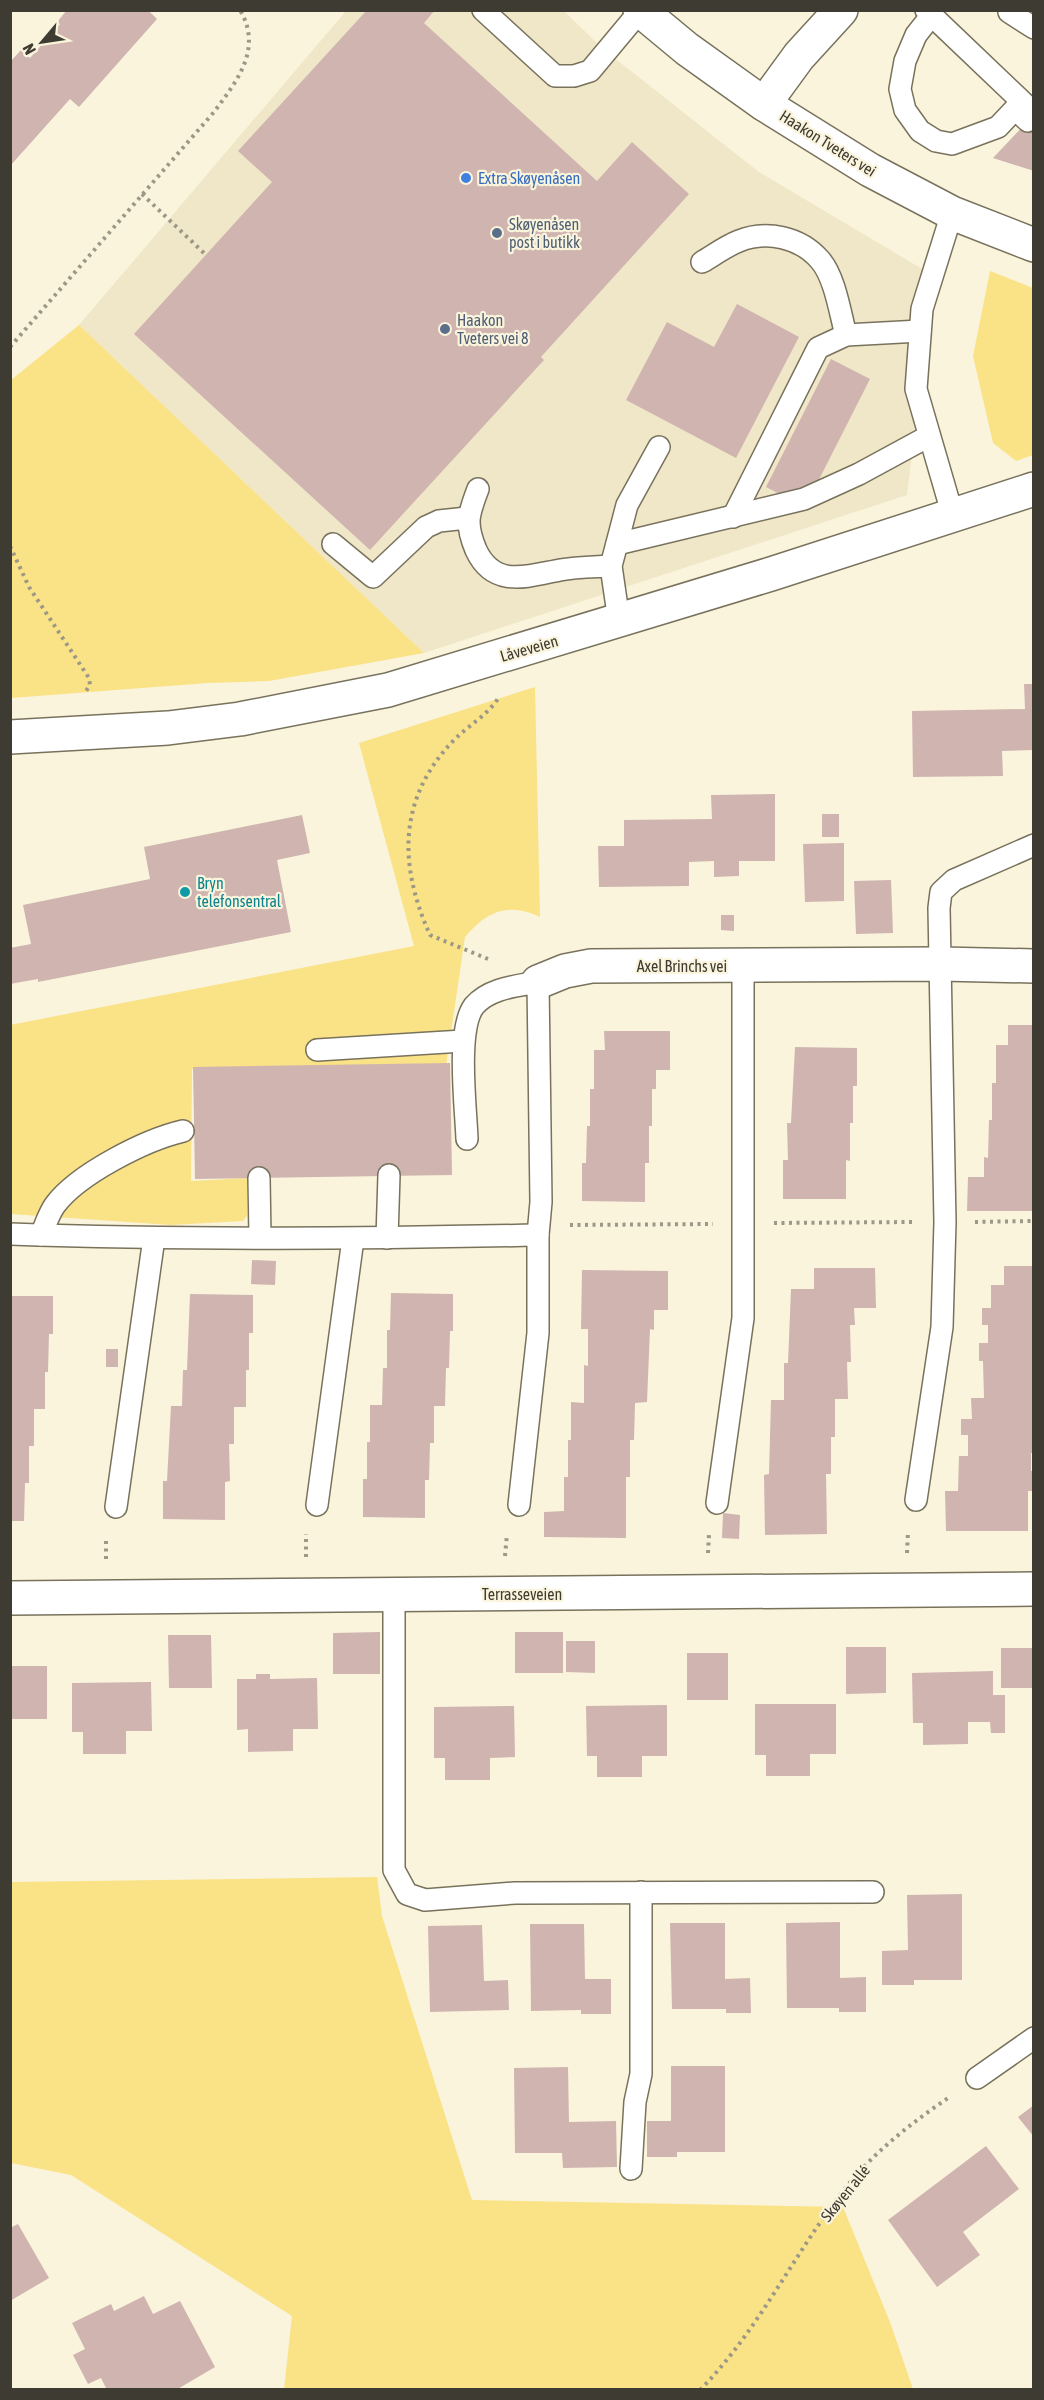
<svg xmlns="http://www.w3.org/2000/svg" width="1044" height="2400" viewBox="0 0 1044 2400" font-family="'Asap Condensed',sans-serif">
	<rect width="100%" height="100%" fill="#faf4dc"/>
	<path fill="#efe7c7" d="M346,11H564L603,49L759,172L934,276L907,495L424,653L79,325Z"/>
	<g fill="#fae286">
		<path d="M990,271L1033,288V455L1016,461L993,443L973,356Z"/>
		<path d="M79,325L424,653L269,681L208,683L11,698V380Z"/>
		<path d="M535,687L540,917C508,902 487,911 465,937L446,1066L192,1069L191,1181L247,1178V1216L243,1221L171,1225L11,1214L10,1025L414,946L359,743Z"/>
		<path d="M377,1877L382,1916L472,2200L843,2207L890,2322L913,2389H284L292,2316L71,2175L11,2163V1882Z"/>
	</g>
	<g fill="#d0b4b0">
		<path d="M67,10H148L157,19L79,107L70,99L10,166V62L21,50L30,58L60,24L57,22Z"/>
		<path d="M367,10H435L424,23L597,181L632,142L689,194L541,357L544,360L370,550L134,334L272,182L238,151Z"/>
		<path d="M1034,114V171L993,158L1028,121Z"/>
		<path d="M737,304L799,337L736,458L626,400L667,322L714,347Z"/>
		<path d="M831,359L870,379L805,507L766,487Z"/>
		<path d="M1024,684H1034V750L1002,751L1003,776L913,777L912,711L1025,709Z"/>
		<path d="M775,794V861H739V876L714,877V861L689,862V886L599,887L598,846H624V820L712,819L711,795Z"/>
		<rect x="822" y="814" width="17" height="23"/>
		<path d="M302,815L310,853L277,860L291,932L38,982V979L10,984V948L31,944L23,905L150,879L144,847Z"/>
		<path d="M844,843V901L805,902L803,844Z"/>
		<path d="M891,880L893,933L856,934L854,881Z"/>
		<path d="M721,915H734V931L721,930Z"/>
		<path d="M1008,1025H1034L1033,1211H967L968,1177H984V1157L988,1158L989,1120H992V1083H996V1045H1008Z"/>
		<path d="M604,1031H670V1070H656V1089H652V1126H649V1163H645V1202L582,1201V1163H586L587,1126H590V1089H594V1050H605Z"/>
		<path d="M795,1047L857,1048V1086H853V1123H850V1161L846,1160V1199H783V1160H788L787,1123H791Z"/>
		<path d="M450,1063L452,1175L195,1179L193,1067Z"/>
		<path d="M252,1260L276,1261L275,1285L251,1284Z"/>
		<path d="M1004,1266H1034V1453H1031V1471H1034V1491H1028V1531H946L945,1491H958L959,1456H968V1435H961V1419H972L971,1398H984L983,1361H979V1343H988V1325H982V1308H991V1285H1004Z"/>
		<path d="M814,1268H875L876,1308H854L855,1325H850L851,1362H847L848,1399H835V1437H831V1474H826L827,1534L765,1535L764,1475L769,1474L771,1400H784V1363H788L791,1289H814Z"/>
		<path d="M582,1270L668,1271V1310H654V1330L650,1329L647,1402L635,1403L634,1440H630V1477H626V1538L544,1537V1512L564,1511V1477H568V1440H571V1402L584,1403V1365L588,1366V1329H581Z"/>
		<path d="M391,1293L453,1294V1331H450L449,1368H446L445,1406H434V1443H430L429,1480H425V1518L363,1517V1479H367V1442H370V1405H382L383,1368H387V1330H390Z"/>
		<path d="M190,1294L253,1295V1333H249V1370H246V1407H234V1444H229L230,1481L225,1482V1520L163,1519V1481H167L171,1406H182L183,1370H187Z"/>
		<path d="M10,1296H53V1334H49L48,1372H45V1409H34V1446H29V1483H25L24,1521H10Z"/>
		<rect x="106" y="1349" width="12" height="18"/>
		<path d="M723,1513L740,1515L739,1539L722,1538Z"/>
		<path d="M380,1632V1674H333V1633Z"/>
		<rect x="515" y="1632" width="48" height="41"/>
		<path d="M168,1635H211L212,1688H169Z"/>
		<path d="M566,1641H595V1673L566,1672Z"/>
		<path d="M846,1647H886V1693L846,1694Z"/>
		<rect x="1001" y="1648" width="33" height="40"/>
		<rect x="687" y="1653" width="41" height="47"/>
		<rect x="10" y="1666" width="37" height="53"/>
		<path d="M993,1671V1695H1005V1733H991L990,1722H968V1744L923,1745V1723H913L912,1673Z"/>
		<path d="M256,1674H270V1679L317,1678L318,1729H293V1751L248,1752V1729L237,1730V1679H256Z"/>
		<path d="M151,1682L152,1731H126V1754H83V1732H72V1683Z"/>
		<path d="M755,1704H836V1754H810V1776H766V1755H755Z"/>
		<path d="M667,1705V1756H642V1777H597V1756H587L586,1706Z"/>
		<path d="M514,1706L515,1757L490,1758V1780H445V1758H434V1707Z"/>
		<path d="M962,1894V1980H914V1985H882V1951L908,1950L907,1895Z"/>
		<path d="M840,1922V1978L866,1977V2012H839V2008H787L786,1923Z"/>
		<path d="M670,1923H725V1979L750,1978L751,2013H726V2009H672Z"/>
		<path d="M530,1924H584L585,1979H611V2014H581V2010L531,2011Z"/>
		<path d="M482,1925L484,1981L508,1980L509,2010L430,2012L428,1926Z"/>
		<path d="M671,2066H725V2152H677V2157H647V2121H671Z"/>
		<path d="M568,2067L569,2122L616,2121L617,2167L563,2168L562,2153H515L514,2068Z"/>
		<path d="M1034,2105V2137L1018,2117Z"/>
		<path d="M986,2146L1019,2189L963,2232L980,2255L937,2287L888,2220Z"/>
		<path d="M18,2224L49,2278L10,2301V2228Z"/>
		<path d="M144,2296L153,2314L180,2301L215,2367L176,2390H107L101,2378L88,2384L73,2355L85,2349L72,2323L111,2304L114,2311Z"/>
	</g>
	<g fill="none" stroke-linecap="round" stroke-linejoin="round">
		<g stroke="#78725d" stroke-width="24">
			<g id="lane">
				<path d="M483,10L555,76H574L590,71L640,11"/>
				<path d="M926,10L1034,113"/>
				<path d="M1009,12L1034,28"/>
				<path d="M931,16L916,35L905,61L900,89L905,110L920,131L936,141L952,144L998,127L1015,109L1028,121"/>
				<path d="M952,213L922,309L916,389L953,516"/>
				<path d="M702,262C714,255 726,246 739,241C767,230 800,237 820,260C835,277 840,313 846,335"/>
				<path d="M478,489C468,515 465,524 476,550C494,589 528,576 560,570C576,567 594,567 611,566"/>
				<path d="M733,517L818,348L846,335L920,331"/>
				<path d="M333,544L373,577L426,527L439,521L467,518"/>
				<path d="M617,544L804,499L859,474L929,436"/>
				<path d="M619,621L611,566L627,505L659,447"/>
				<path d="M317,1050L463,1041"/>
				<path d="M467,1139C466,1109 456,1030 474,1006C489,988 517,986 538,982L541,1202L538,1235V1333L519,1505"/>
				<path d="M259,1178L260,1237"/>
				<path d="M10,1234C186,1240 362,1239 538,1235"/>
				<path d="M41,1235C45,1226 49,1213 55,1205C78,1174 145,1140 183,1131"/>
				<path d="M387,1238L389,1175"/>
				<path d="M916,1500L942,1327L945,1222L939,908L941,892L954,880L1034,845"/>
				<path d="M717,1503L743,1318V967"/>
				<path d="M317,1505L353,1239"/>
				<path d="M116,1507L154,1238"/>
				<path d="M394,1596V1870L407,1894L425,1900L515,1893L873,1892"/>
				<path d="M977,2078L1034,2038"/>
				<path d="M631,2169L635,2102L641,2074V1892"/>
			</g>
		</g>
		<g stroke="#78725d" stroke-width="36">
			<g id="street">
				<path d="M764,104L799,56L841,10"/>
				<path d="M10,737L168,728L240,719L388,690L771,574L1034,489"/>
				<path d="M538,982L565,971L591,966L941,964L1034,966"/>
				<path d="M10,1598L1034,1589"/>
			</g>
		</g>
		<g stroke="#78725d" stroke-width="36">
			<path id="secondary" d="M640,10L687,49L764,104L870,170L952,213L1034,245"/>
		</g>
		<g stroke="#9c9887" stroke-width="4" stroke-dasharray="3 4.5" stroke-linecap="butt">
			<path d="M142,194L206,255"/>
			<path d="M10,347L214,112C237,81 263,49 240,10"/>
			<path d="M10,546L29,587L89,678L90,685L84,694"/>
			<path d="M488,959L430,935C398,864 398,797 455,739C469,725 489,714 499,697"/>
			<path d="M975,1222L1034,1221"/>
			<path d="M774,1223L914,1222"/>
			<path d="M570,1225L713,1224"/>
			<path d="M708,1553L709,1534"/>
			<path d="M907,1553L908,1531"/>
			<path d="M505,1556L507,1534"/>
			<path d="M306,1557V1534"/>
			<path d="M106,1559V1537"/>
			<path d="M700,2390C760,2329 795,2251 847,2186C876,2150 914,2121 951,2096"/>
		</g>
		<use href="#lane" stroke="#fff" stroke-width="21"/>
		<use href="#street" stroke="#fff" stroke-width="33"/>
		<use href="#secondary" stroke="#fff" stroke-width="33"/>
	</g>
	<circle fill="#3f7fe0" stroke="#faf4dc" stroke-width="2" cx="466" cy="178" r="6"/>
	<g fill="#5c6f8a" stroke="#faf4dc" stroke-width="2">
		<circle cx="497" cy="233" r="6"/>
		<circle cx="445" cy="329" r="6"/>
	</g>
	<circle fill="#0f9aa8" stroke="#faf4dc" stroke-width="2" cx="185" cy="892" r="6"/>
	<g text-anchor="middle" stroke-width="4.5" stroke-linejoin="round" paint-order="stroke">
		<g font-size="16" fill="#3e3b32" stroke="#faf4dc">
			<text transform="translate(828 143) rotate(32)" y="6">Haakon Tveters vei</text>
			<text transform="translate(529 648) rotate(-16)" y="6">Låveveien</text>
			<text x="682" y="972">Axel Brinchs vei</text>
			<text x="522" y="1600">Terrasseveien</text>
			<text transform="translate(845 2193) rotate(-51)" y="6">Skøyen allé</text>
		</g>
		<g font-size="16" fill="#366cbe" stroke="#faf4dc" text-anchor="start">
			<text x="478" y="184">Extra Skøyenåsen</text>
		</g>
		<g font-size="16" fill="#4e5e75" stroke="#faf4dc" text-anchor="start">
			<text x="509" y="230">Skøyenåsen<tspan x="509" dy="18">post i butikk</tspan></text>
			<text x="457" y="326">Haakon<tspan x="457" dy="18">Tveters vei 8</tspan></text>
		</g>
		<g font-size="16" fill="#0d838f" stroke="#faf4dc" text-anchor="start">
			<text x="197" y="889">Bryn<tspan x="197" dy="18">telefonsentral</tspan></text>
		</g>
	</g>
	<rect width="1044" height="2400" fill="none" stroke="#3e3b32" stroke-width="24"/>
	<g transform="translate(42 42) rotate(241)" stroke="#faf4dc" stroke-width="4.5" paint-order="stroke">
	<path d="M0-4.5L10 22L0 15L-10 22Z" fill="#3e3b32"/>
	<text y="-9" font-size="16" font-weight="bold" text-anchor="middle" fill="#3e3b32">N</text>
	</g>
</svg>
